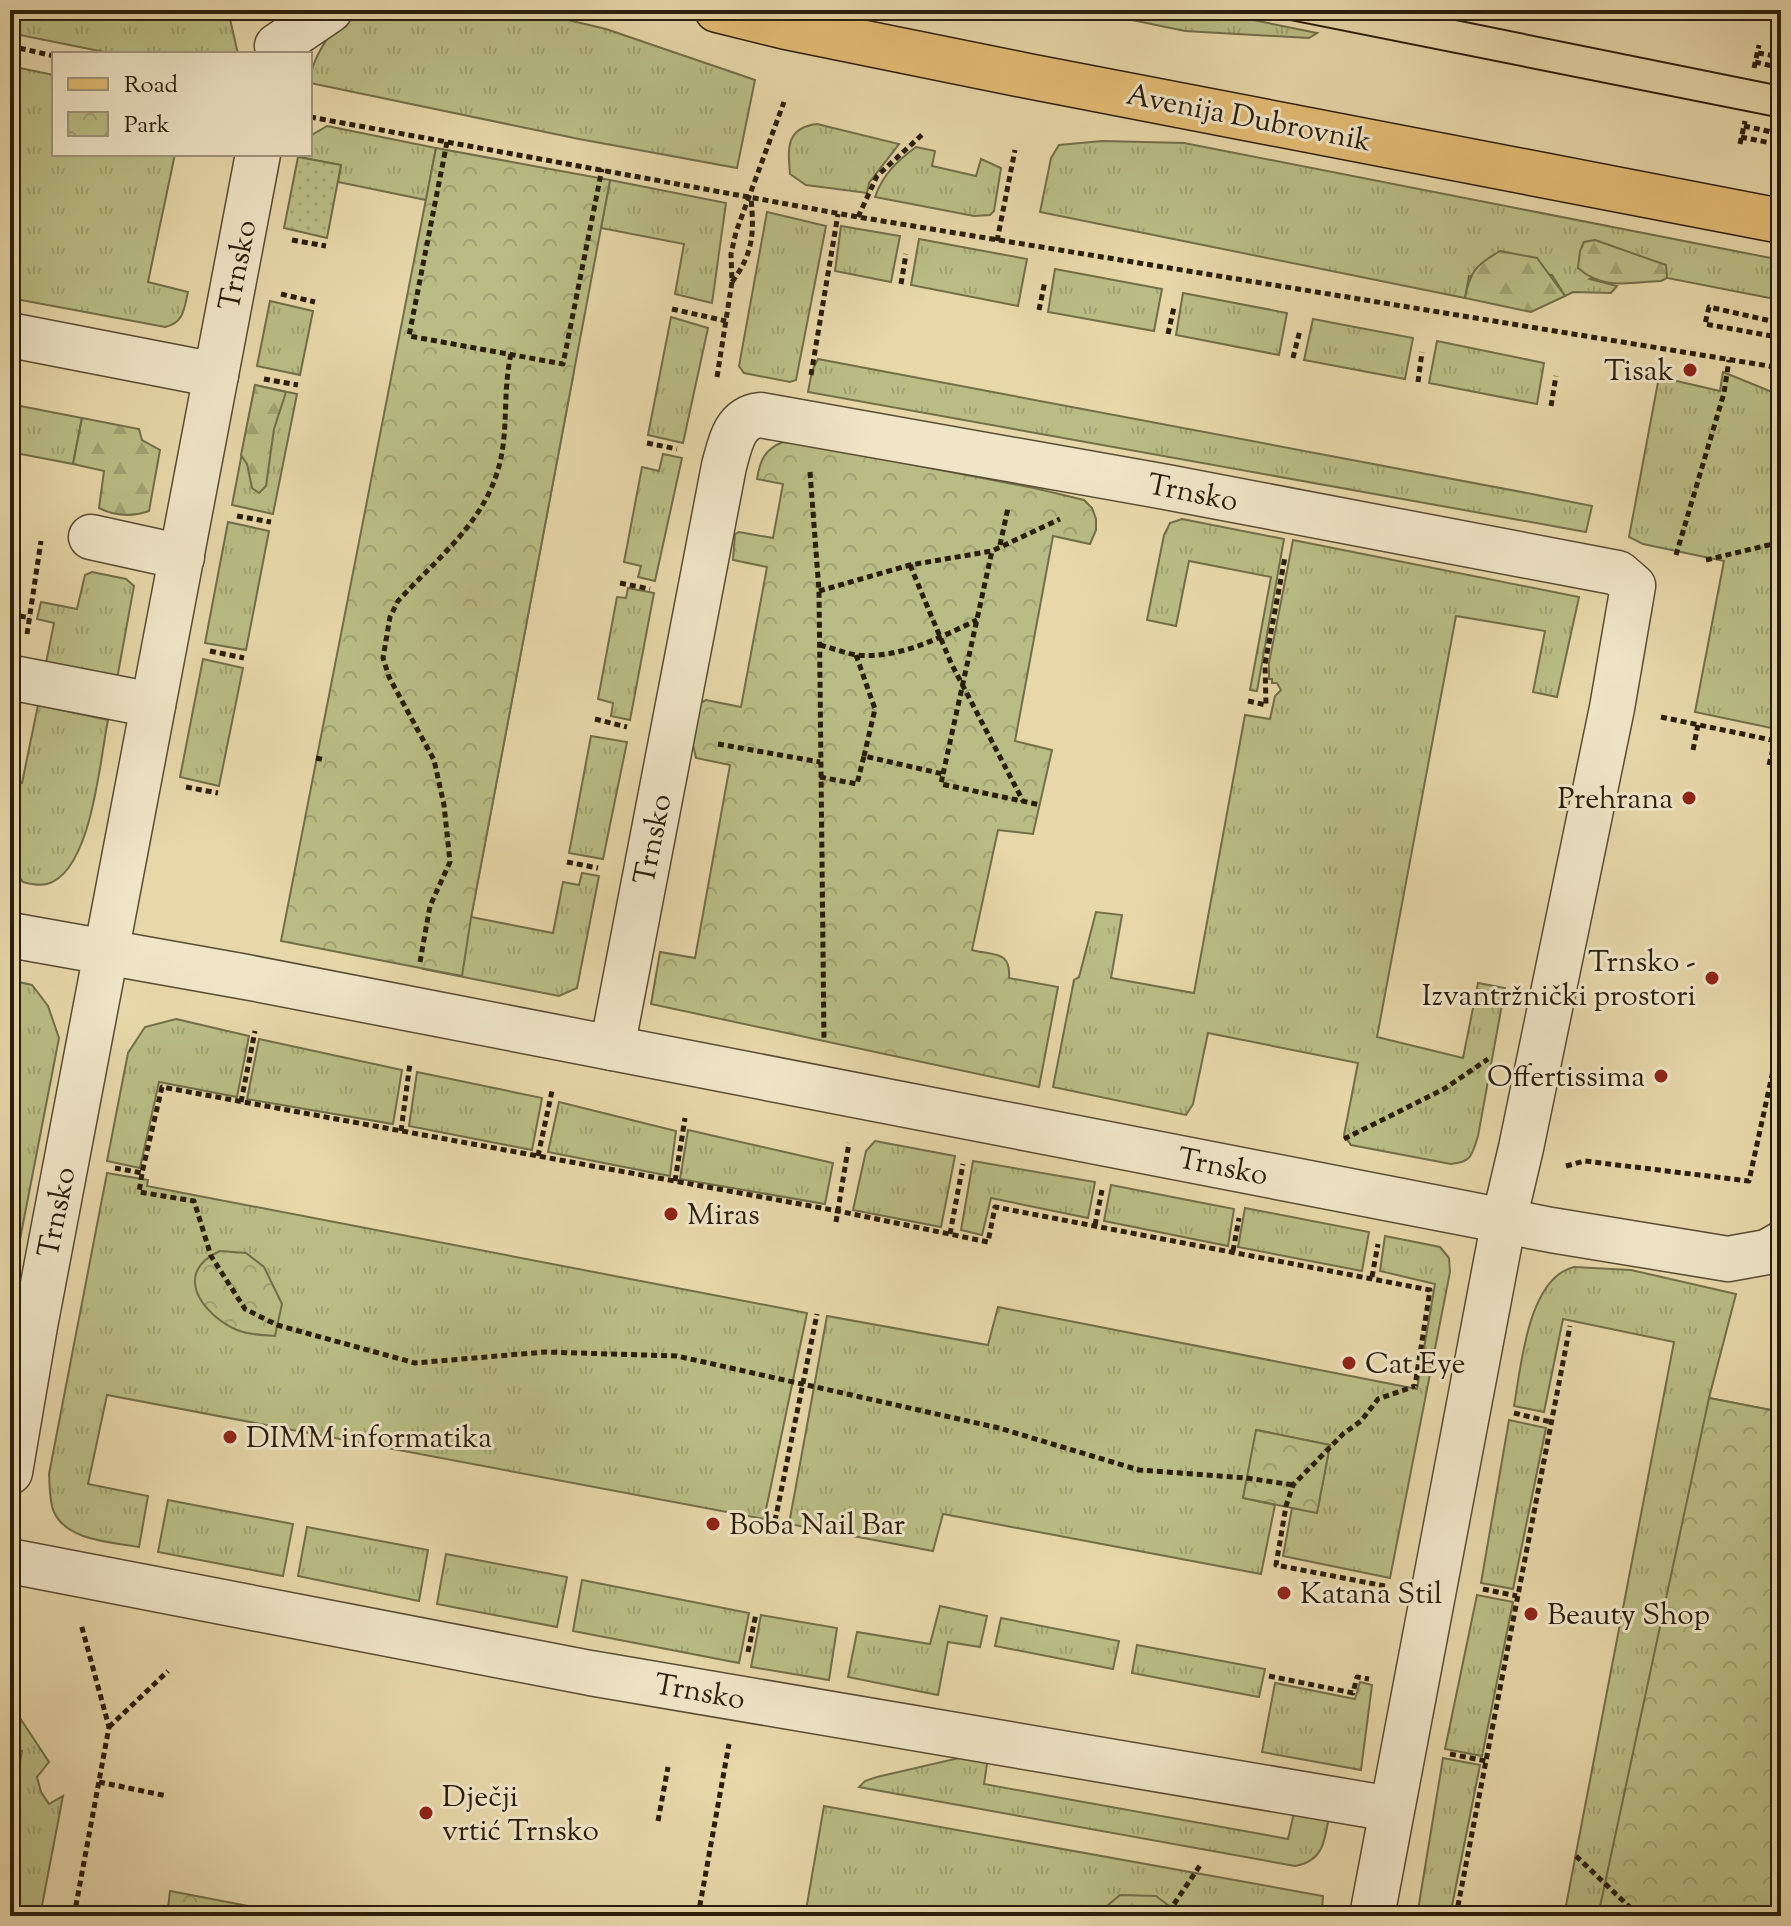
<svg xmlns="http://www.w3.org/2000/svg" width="1791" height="1926" viewBox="0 0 1791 1926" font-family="'Sorts Mill Goudy',serif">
	<defs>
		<pattern id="grass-tufts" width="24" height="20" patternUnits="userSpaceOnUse" patternTransform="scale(2)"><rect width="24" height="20" fill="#b9bd85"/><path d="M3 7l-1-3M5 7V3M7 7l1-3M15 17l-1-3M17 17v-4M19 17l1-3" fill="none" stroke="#9fa272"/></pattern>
		<pattern id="forest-firs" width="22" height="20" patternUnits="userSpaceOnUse" patternTransform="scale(2)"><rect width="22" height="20" fill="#b9bd85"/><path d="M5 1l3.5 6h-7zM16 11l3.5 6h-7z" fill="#9fa272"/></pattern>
		<pattern id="park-crowns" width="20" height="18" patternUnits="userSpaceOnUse" patternTransform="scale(2)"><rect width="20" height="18" fill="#b9bd85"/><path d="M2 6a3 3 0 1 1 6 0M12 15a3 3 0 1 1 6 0" fill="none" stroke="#9fa272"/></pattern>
		<pattern id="garden-dots" width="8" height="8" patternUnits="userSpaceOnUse" patternTransform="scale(2)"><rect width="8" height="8" fill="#b9bd85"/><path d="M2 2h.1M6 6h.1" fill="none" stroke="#9fa272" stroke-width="1.8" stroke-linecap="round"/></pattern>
	</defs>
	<rect width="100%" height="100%" fill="#e7d7a9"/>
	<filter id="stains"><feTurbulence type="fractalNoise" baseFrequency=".0025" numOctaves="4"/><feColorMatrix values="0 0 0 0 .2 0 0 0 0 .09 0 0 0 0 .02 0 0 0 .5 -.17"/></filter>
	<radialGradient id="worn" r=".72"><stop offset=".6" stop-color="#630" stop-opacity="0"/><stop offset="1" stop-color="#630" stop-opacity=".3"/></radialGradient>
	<g fill="url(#grass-tufts)" stroke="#726e4a" stroke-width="2">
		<path d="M10,10H228L238,54H114L10,33Z"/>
		<path d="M365,10H526L606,29L755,80L737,168L579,139L310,83C310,61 330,30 347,18C352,14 359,12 365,10Z"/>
		<path d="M1084,10H1204L1317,33L1309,38L1185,31Z"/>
		<path d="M10,66L54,75V154H175L148,282L188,292C184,309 184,323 165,327L10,298Z"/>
		<path d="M817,124L899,144L869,183L867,193L806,185L790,174C788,149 785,128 817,124Z"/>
		<path d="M327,126L436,148L426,200L338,182L341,165L298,157L299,154H310V136Z"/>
		<path d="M1102,141L1184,143L1781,260V343L1773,341L1780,300L1667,278L1665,265L1644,259L1590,279L1617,286L1611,293L1573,292L1565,296L1552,275L1469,276L1465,298L1040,212L1051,158L1059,145Z"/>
		<path d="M916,147L935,151L932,166L976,176L981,159L1001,168L994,211L990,215L974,216L875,197C883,174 897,161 916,147Z"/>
		<path d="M610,180L726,203L712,303L675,294L684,244L601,228Z"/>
		<path d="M767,212L826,226L796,380L790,382L744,373L739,366Z"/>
		<path d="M841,226L900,236L891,282L835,271Z"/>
		<path d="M919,239L1027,259L1018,306L911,285Z"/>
		<path d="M1055,269L1162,289L1154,331L1048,312Z"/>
		<path d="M1183,293L1287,313L1279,355L1176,335Z"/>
		<path d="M270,301L313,311L300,375L257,366Z"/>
		<path d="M671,317L708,328L683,443L648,435Z"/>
		<path d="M1313,319L1413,338L1405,379L1304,360Z"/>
		<path d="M1437,341L1544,363L1537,404L1429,383Z"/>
		<path d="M818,359L1532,494L1592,506L1586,532L808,392L812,371Z"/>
		<path d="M574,371L471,917L553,933L563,882L579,885L582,873L599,876L577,988L559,996L423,969Z"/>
		<path d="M1723,372L1777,394L1781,421V725L1776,729L1695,712L1724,561L1643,544L1629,537L1659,377L1720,391Z"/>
		<path d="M255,385L297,394L273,514L232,505Z"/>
		<path d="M10,404L82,418L73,464L10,452Z"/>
		<path d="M663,454L682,458L655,581L638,577L641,566L624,562L642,467L659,471Z"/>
		<path d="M1182,519L1284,539L1257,691L1250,690L1271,577L1189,561L1176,626L1147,620L1164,535L1170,523Z"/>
		<path d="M228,522L269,531L246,650L205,643Z"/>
		<path d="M1293,540L1579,597L1557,697L1533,692L1545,631L1456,616L1377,1037L1463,1058L1478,983L1505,988L1478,1136C1472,1155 1472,1162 1451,1164L1351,1145L1344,1135L1358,1063L1208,1033L1193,1104L1186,1115L1053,1087L1074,980L1079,977L1096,912L1122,915L1111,978L1194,993L1245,715L1270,719L1275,696L1281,690L1277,683H1272V679H1269V663Z"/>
		<path d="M92,572L126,579L134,586L117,679L46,663L54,623L37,619L41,602L77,609L85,575Z"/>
		<path d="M628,588L654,593L630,720L611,716L613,703L598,699L617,597L626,598Z"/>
		<path d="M203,659L243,668L219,786L180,777Z"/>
		<path d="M38,705L108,720C100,758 92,872 47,884C39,886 30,884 23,882L10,866V781L22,783Z"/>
		<path d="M591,736L627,742L603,859L569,853Z"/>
		<path d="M10,980L32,985L48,1006L59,1038L10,1291Z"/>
		<path d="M176,1019L249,1036L237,1097L159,1082L140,1168L107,1161L128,1053L145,1027Z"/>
		<path d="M259,1039L402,1070L393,1124L247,1099Z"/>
		<path d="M417,1072L542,1098L532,1150L409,1126Z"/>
		<path d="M559,1102L676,1131L670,1176L548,1152Z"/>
		<path d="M688,1130L833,1163L825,1204L680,1179Z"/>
		<path d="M875,1141L955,1156L941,1227L853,1210L866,1151Z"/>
		<path d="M973,1161L1095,1182L1088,1218L991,1198L982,1235L961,1230Z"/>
		<path d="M107,1173L148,1180L147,1186L807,1313L764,1519L107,1395L88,1484L148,1496L139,1547C112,1542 67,1541 54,1512C49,1501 50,1486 49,1474Z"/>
		<path d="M1111,1185L1234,1209L1228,1246L1104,1221Z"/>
		<path d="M1245,1208L1369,1232L1362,1271L1238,1247Z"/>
		<path d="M1385,1236L1440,1247L1449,1258L1450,1272L1390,1578L1283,1556L1292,1508L1317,1512L1330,1445L1257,1430L1243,1498L1275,1505L1261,1574L943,1514L933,1551L789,1524L827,1316L988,1345L998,1307L1417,1389L1435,1284L1380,1271Z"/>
		<path d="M1574,1267L1631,1270L1736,1294L1709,1398L1781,1412V1916H1564L1674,1342L1563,1319L1544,1412L1514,1406C1521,1366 1528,1278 1574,1267Z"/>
		<path d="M1509,1420L1546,1428L1513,1589L1481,1583Z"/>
		<path d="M168,1500L293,1524L283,1576L158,1552Z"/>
		<path d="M307,1527L428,1550L419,1601L298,1576Z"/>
		<path d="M446,1554L567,1577L557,1627L437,1604Z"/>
		<path d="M582,1580L749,1613L739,1663L573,1631Z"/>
		<path d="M1477,1595L1513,1602L1482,1756L1445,1749Z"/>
		<path d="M940,1606L987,1616L980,1647L948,1642L938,1695L848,1677L857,1632L930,1644Z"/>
		<path d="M761,1615L837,1628L829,1680L751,1667Z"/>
		<path d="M1001,1618L1119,1641L1113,1669L995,1646Z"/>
		<path d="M1137,1645L1265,1669L1259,1697L1132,1673Z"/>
		<path d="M1360,1682L1372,1685L1361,1770L1262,1752L1275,1683L1355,1699Z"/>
		<path d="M10,1703L49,1762L37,1777L41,1792L49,1804L63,1796L40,1916H10V1815L22,1751L10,1747Z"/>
		<path d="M989,1751L984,1784L1288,1839L1296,1804L1330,1810C1325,1836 1326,1861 1295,1866L859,1787L865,1781L877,1777Z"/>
		<path d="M1443,1758L1480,1765L1450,1916H1417Z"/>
		<path d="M824,1806L1323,1896L1322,1910L1265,1907L1240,1916H805Z"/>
	</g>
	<g fill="url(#forest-firs)" stroke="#726e4a" stroke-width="2">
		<path d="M1595,240L1666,265L1667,278L1661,281C1630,282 1604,291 1578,268L1580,251L1584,242Z"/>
		<path d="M1500,251L1537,258L1565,296L1531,312L1465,298C1470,271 1476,265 1500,251Z"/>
		<path d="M255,385L286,392L274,429L266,486L259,493L252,488L247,464L241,455Z"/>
		<path d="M82,418L139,429L142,440L160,450L149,511C132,517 115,516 99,508L104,471L73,464Z"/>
		<path d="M1120,1895L1156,1896L1178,1913V1916H1095Z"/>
	</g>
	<g fill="url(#park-crowns)" stroke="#726e4a" stroke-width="2">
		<path d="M436,148L610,180L471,918L462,976L281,941Z"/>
		<path d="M783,442L801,443L1034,488L1084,500L1092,508L1096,519V530L1090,544L1053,536L1015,741L1052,750L1033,834L998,830L972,950C994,956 1011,950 1009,978L1058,987L1039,1087L651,1004L660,952L695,958L730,765L696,758L693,745L700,703L706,700L741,707L767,567L733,560L735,534L739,532L773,538L783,484L757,479C760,460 765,449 783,442Z"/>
		<path d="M220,1251L246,1253L264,1267L282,1304L275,1336C262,1335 249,1335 237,1330C203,1315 171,1273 220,1251Z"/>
		<path d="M1709,1398L1781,1412V1916H1598Z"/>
		<path d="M1256,1430L1330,1445L1317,1513L1243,1498Z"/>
		<path d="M170,1891L301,1916H167Z"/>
	</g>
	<path fill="url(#garden-dots)" stroke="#726e4a" stroke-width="2" d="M298,157L341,165L327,238L284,228Z"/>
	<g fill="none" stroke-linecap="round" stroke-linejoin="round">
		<g stroke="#594c35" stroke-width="47">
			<g id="minor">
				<path d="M277,46L330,10"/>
				<path d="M10,335L216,375"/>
				<path d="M91,537L182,557"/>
				<path d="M19,679L153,705"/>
				<path d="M10,935L246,977L1551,1230L1728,1259L1767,1252L1781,1244"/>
				<path d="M612,1048L724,466C730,444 734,418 760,415L1166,487L1618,573L1633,586L1612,708L1521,1148L1504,1220L1372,1916"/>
				<path d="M10,1472L35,1326L258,154"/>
				<path d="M10,1561L590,1673L1391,1809"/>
			</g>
		</g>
		<g stroke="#2a1e0e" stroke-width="47">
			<path id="major" d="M717,10L786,27L1028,76L1781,221"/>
		</g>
		<g stroke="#2a1e0e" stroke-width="5" stroke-dasharray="6 4" stroke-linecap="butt">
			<path d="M10,46L54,56"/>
			<path d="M1758,53L1781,57"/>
			<path d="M1755,62L1781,68"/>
			<path d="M1754,68L1759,45"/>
			<path d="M310,117L858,217L1781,368"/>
			<path d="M1744,126L1781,134"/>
			<path d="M1741,137L1781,145"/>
			<path d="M447,142L409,336L563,364L602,169"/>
			<path d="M1740,144L1745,121"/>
			<path d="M858,217L877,176L924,133"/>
			<path d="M292,240L326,246"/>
			<path d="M997,241L1015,150"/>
			<path d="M732,282C754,252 754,233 751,197"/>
			<path d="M901,284L906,254"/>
			<path d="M281,294L315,302"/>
			<path d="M672,309L726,321"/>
			<path d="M1039,310L1045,281"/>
			<path d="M1168,334L1174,307"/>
			<path d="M1772,336L1705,324L1709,307L1780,323"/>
			<path d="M1293,358L1300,330"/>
			<path d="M811,375L838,214"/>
			<path d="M717,377L732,282L731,254L736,232L784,102"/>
			<path d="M264,379L298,385"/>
			<path d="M1418,382L1422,352"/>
			<path d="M1551,406L1556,376"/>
			<path d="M647,443L677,449"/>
			<path d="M810,472L819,591L824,1041"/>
			<path d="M237,516L271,522"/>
			<path d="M1000,545L1008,508"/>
			<path d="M1676,555L1724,393L1729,360"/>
			<path d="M1706,560L1781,542"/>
			<path d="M910,565L951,663L1023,801"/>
			<path d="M620,583L650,589"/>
			<path d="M819,591L910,565L992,551L1060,519"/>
			<path d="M10,614L30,618"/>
			<path d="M27,634L41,541"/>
			<path d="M820,645C832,648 844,653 857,655C899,659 939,638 977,620"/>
			<path d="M210,651L244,658"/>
			<path d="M856,655L875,709L864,756"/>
			<path d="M1248,701L1266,705L1265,664L1285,557"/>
			<path d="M1661,717L1781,742"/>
			<path d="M595,719L627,727"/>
			<path d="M718,744L820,762"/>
			<path d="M1693,750L1698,725"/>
			<path d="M316,758L326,760"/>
			<path d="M1769,765L1775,741"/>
			<path d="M943,774L992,551"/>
			<path d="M820,777L857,784L864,756L943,774L941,784L1041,805"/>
			<path d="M186,787L218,793"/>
			<path d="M567,862L598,868"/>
			<path d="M420,962L430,906L450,862L444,805L434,760L389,677L383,658L390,617L398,601C442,553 494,516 503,446C507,415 504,385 511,354"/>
			<path d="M241,1102L255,1031"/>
			<path d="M401,1131L410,1063"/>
			<path d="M1344,1139L1444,1089L1488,1059"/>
			<path d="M538,1156L552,1091"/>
			<path d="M1566,1166L1585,1161L1749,1181L1781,1034"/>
			<path d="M115,1168L142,1173L162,1087L838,1211L988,1242L995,1207L1430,1290L1415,1386"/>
			<path d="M142,1174L139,1192L194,1201L211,1256L245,1309L277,1325L415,1363L545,1352L677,1356L999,1428L1139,1470L1247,1478L1293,1485"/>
			<path d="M675,1181L685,1118"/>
			<path d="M836,1222L849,1143"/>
			<path d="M1095,1225L1102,1190"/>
			<path d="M950,1234L963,1164"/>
			<path d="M1233,1251L1239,1218"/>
			<path d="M1372,1277L1378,1244"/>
			<path d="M1514,1413L1551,1422"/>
			<path d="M775,1521L817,1314"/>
			<path d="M1385,1586L1276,1565L1286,1506L1293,1485L1343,1434L1361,1421L1378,1399L1415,1386"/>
			<path d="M1483,1589L1517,1596"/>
			<path d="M748,1652L756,1614"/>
			<path d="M1269,1676L1353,1693L1357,1677L1369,1679"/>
			<path d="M109,1727L168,1671"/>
			<path d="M1450,1754L1486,1761"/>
			<path d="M99,1782L167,1796"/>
			<path d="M658,1821L668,1767"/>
			<path d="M1576,1856L1639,1916"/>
			<path d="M74,1916L109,1727L81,1624"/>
			<path d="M698,1916L729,1744"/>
			<path d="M1158,1916L1174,1904L1201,1864"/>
			<path d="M1456,1916L1570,1326"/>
		</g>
		<use href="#minor" stroke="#efe5c7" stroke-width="44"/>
		<use href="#major" stroke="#e4bc74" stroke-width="44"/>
		<g stroke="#2a1e0e" stroke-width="2">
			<path d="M1240,10L1781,118"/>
			<path d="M1406,10L1781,86"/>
		</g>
	</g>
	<g fill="#8f2418" stroke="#efe5c7" stroke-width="3">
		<circle cx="1690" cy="370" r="8"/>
		<circle cx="1689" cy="798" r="8"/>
		<circle cx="1712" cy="978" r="8"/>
		<circle cx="1661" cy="1076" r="8"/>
		<circle cx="671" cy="1214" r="8"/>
		<circle cx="1349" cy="1363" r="8"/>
		<circle cx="230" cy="1437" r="8"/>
		<circle cx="713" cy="1524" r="8"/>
		<circle cx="1284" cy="1593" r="8"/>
		<circle cx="1531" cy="1614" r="8"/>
		<circle cx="426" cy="1813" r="8"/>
	</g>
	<g text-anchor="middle" stroke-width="6" stroke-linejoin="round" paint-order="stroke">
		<g font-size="30" fill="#2a1e0e" stroke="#efe5c7">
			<text transform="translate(1249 117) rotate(11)" y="10">Avenija Dubrovnik</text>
			<text transform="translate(237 265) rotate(-79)" y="10">Trnsko</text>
			<text transform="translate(1193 492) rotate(11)" y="10">Trnsko</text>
			<text transform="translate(652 839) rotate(-79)" y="10">Trnsko</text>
			<text transform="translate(1223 1166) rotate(11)" y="10">Trnsko</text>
			<text transform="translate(56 1212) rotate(-79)" y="10">Trnsko</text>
			<text transform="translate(700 1691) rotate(10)" y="10">Trnsko</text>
		</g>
		<g font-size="30" fill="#2a1e0e" stroke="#efe5c7" text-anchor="start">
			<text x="1674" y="380" text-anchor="end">Tisak</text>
			<text x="1673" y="808" text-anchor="end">Prehrana</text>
			<text x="1696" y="971" text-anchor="end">Trnsko -<tspan x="1696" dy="34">Izvantržnički prostori</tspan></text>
			<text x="1645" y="1086" text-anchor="end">Offertissima</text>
			<text x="687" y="1224">Miras</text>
			<text x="1365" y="1373">Cat Eye</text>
			<text x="246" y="1447">DIMM informatika</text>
			<text x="729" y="1534">Boba Nail Bar</text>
			<text x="1300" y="1603">Katana Stil</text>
			<text x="1547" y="1624">Beauty Shop</text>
			<text x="442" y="1806">Dječji<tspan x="442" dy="34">vrtić Trnsko</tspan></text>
		</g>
	</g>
	<rect width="1791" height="1926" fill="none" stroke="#e7d7a9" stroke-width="40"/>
	<rect x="12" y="12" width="1767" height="1902" fill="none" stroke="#2a1e0e" stroke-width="4"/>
	<rect x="20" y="20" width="1751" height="1886" fill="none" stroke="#2a1e0e" stroke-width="2"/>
	<rect x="52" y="52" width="260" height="104" fill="#efe5c7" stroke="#a0957d" stroke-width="2"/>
	<rect x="68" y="78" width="40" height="12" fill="#e4bc74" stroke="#a0957d" stroke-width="2"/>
	<text x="124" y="92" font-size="24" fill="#2a1e0e">Road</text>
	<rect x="68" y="112" width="40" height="24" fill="url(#park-crowns)" stroke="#a0957d" stroke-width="2"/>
	<text x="124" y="132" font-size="24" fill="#2a1e0e">Park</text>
	<rect width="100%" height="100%" filter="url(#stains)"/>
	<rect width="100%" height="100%" fill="url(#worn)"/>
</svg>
